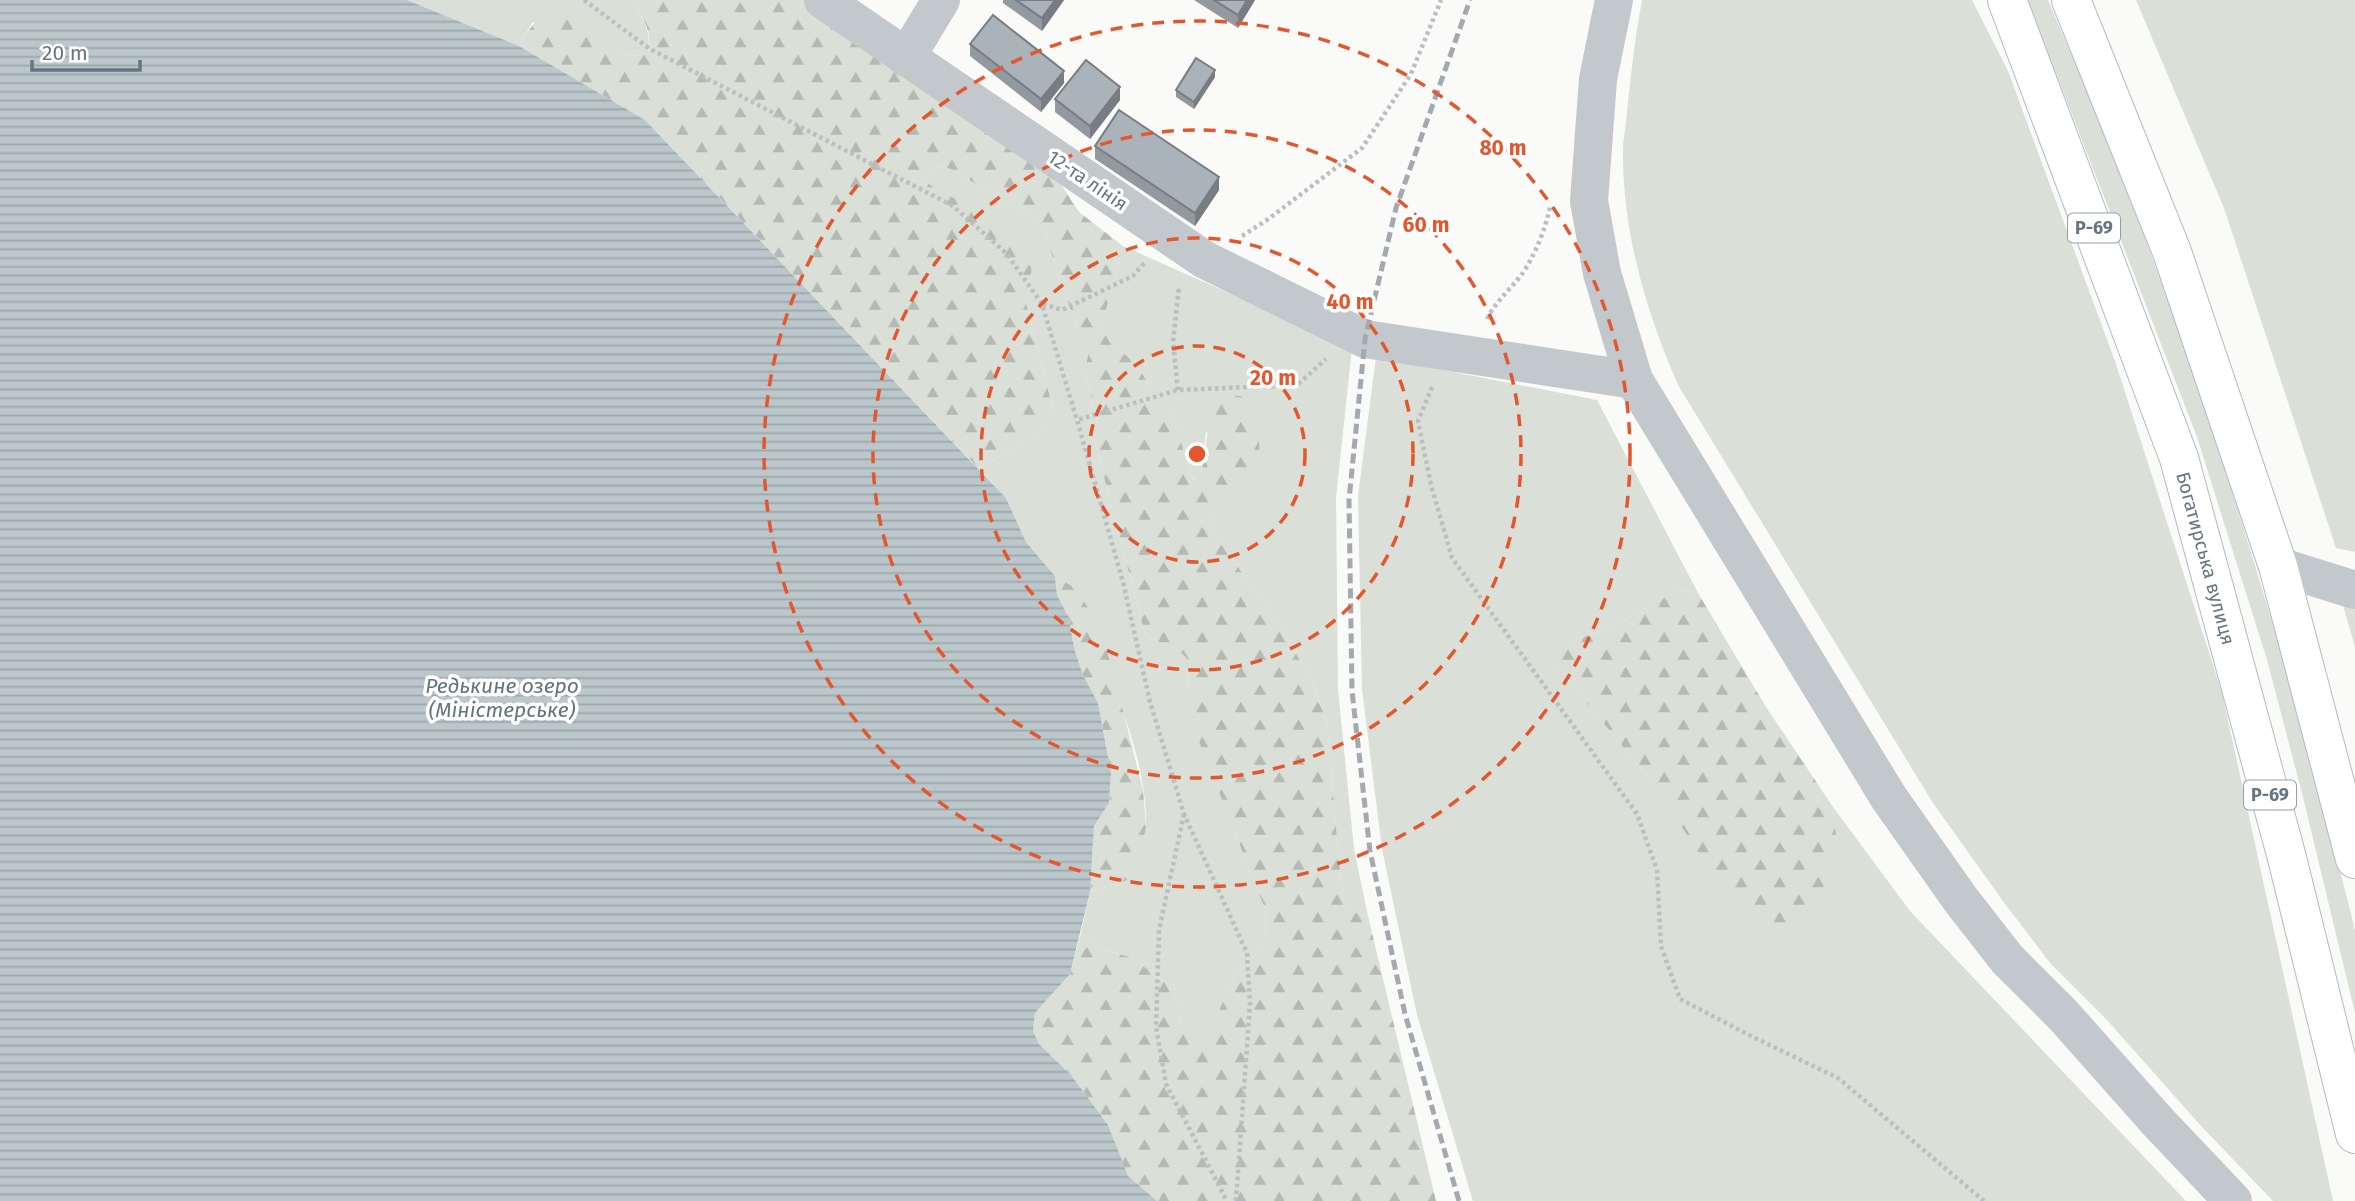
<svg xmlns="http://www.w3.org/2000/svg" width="2355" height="1201" viewBox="0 0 2355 1201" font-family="'Fira Sans',sans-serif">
	<defs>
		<pattern id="forest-firs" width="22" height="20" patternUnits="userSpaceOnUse" patternTransform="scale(1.75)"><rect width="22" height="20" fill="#dadfd7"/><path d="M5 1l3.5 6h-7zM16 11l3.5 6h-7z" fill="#b4b9b4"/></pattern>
		<pattern id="water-rules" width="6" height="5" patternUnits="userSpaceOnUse" patternTransform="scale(1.75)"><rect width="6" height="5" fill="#bbc7cb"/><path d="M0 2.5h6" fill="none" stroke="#9ca6aa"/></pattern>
	</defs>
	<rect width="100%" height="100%" fill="#fafaf8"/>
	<g fill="#dadfd7">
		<path d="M407,0H632C642,19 652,30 648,53L639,56L625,54L575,10L532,23L519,46Z"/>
		<path d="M1642,0H1972L2008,71L2115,361L2222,693L2333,1201H2273L2202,1127L2107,1020L2051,964L2005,904L1933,803L1678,385C1647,313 1624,238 1623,159C1622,143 1626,127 1627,111C1631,74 1635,37 1642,0Z"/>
		<path d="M2023,0H2048C2080,76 2114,152 2142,230C2226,456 2295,687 2353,922L2355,930V1013L2302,793L2267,660L2197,437L2056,73Z"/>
		<path d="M2136,0H2355V552L2336,548L2224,208Z"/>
		<path d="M938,166L951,169L1037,221L1044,232L1076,325L1090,351L1085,371L1097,420L1093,435L1145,634C1164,648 1176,642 1190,663L1187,686L1234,830L1265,909L1266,943L1232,980L1210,1033L1195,1036L1180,1022L1173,987L1130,957L1103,950L1081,933L1090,892L1128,880C1133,865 1146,839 1146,824C1147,748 1100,656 1072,586L1055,576L1026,542L1006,498L978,468L1033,438L1047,424L1052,405L1026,303L1032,267L930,185L925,178L928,171Z"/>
		<path d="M1123,246L1352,348L1336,498L1338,690L1354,849L1368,916L1349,911L1342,895L1327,722L1310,677L1272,614L1212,531L1210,518L1257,464L1206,432L1201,476L1197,481L1192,477L1172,414L1161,406L1135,361L1113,347L1101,328Z"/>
		<path d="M1376,357L1597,400L1698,593L1677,590L1613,627L1565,643L1554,663L1656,787L1673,812L1838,853L1833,807L1910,911L2186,1201H1473L1417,1015L1382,849L1362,689L1358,496Z"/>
		<path d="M2355,600V647L2344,609L2345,602Z"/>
	</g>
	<g fill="url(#forest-firs)">
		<path d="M632,0H810L1047,163L1079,212L1123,246L1101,328L1113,347L1135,361L1161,406L1172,414L1192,477L1196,481L1201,475L1212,404L1224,396H1241C1252,411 1265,444 1257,464C1253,473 1219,507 1210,518L1212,531L1272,614L1310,677L1327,722L1342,895L1349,911L1368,916L1436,1201H1157L1127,1176L1108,1125L1071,1075L1039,1044L1033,1031L1035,1013L1070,974L1081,933L1103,950L1130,957L1173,987L1180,1022L1195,1035L1210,1032L1232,980L1266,943L1265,909L1195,731L1187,686L1190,663C1176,642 1164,648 1145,634L1093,435L1097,420L1085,371L1089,351L1076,325L1044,232L1037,221L951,169L938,166L928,171L925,178L930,185L994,220L1018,239L1032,267L1026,303L1052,405L1047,424L1033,438L978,468L645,120L519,46C536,16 542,13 576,10L625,54L639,56L648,53C653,28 643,21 632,0Z"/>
		<path d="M1055,576L1072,586L1090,610L1111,663L1143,790L1146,827L1138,867L1128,880L1090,892L1094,826L1109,803L1111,773L1098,703L1083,675L1074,648L1069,618L1057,595Z"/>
		<path d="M1677,590L1698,593L1766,707L1833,807L1838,853L1827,882L1788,928L1765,931L1733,906L1656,787L1554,663L1555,651L1565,643L1613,627Z"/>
	</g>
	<path fill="url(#water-rules)" d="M0,0H407L519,46L645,120L1006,498L1026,542L1055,576L1057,595L1069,618L1074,648L1083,675L1098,703L1111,773L1109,803L1094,826L1090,892L1070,974L1035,1013L1033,1031L1039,1044L1071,1075L1108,1125L1128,1176L1157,1201H0Z"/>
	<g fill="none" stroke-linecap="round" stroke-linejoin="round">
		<g stroke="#b5babe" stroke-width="40">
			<g id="major">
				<path id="s1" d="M2007,0L2179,458L2287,858L2355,1134"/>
				<path d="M2071,0L2172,252L2278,566L2355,859"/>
			</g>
		</g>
		<g stroke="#bbbfc2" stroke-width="4.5" stroke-dasharray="3.5 3.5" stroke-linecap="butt">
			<path d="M584,0L650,49L953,206L1007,254L1042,304L1077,420"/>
			<path d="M1242,236L1267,220L1362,148L1411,74L1441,0"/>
			<path d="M1043,304L1062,310L1133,276L1145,262"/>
			<path d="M1487,319C1496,301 1510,290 1522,274C1534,257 1547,226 1550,206"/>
			<path d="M1432,387L1418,421L1431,485L1452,558L1637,814L1657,870L1661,946L1680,999L1753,1037L1838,1078L1984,1201"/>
			<path d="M1178,390L1173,342L1179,287"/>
			<path d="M1184,814L1159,930L1156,1027L1166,1084L1227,1201"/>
			<path d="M1236,1201L1250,1004L1247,953L1184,814L1150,702L1123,582L1077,420L1178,390L1297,385L1326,359"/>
		</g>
		<g stroke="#c3c8cc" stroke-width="38">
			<path d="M823,0L1205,260L1349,331L1365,339L1634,380"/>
			<path d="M1614,0L1598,79L1589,201L1602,273L1634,380L1889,798L1961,900L2007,959L2063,1015L2158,1122L2233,1201"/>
			<path d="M906,58L941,0"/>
			<path d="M2278,566L2355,590"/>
		</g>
		<use href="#major" stroke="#fff" stroke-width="38"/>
		<path stroke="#a2aab0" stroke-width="5" stroke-dasharray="10 5" stroke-linecap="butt" d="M1459,1201L1405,1014L1370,851L1352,691L1349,500L1365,339L1396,208L1470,0"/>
	</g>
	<g fill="#929a9f">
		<path d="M1003,0H1064L1042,31L1003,3Z"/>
		<path d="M1194,0H1255L1238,28Z"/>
		<path d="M970,44L1064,83L1041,112L970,56Z"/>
		<path d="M1215,77L1194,109L1176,97V90Z"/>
		<path d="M1055,99L1120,100L1090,139L1055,112Z"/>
		<path d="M1095,146L1219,190L1195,226L1095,159Z"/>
	</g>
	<g fill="#777d82">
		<path d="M1055,0H1064L1042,31V18Z"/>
		<path d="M1247,0H1255L1238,28V15Z"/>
		<path d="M1215,70V77L1194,109V102Z"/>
		<path d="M1064,71V83L1041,112V99Z"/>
		<path d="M1120,87V100L1090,139V126Z"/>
		<path d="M1219,177V190L1195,226V213Z"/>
	</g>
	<g fill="#aab3b9" stroke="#777d82" stroke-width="2">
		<path d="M1016,0H1055L1042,18Z"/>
		<path d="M1214,0H1247L1238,15Z"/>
		<path d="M993,15L1064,71L1041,99L970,44Z"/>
		<path d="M1196,58L1215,70L1194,102L1176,90Z"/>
		<path d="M1086,60L1120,87L1090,126L1055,99Z"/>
		<path d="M1119,110L1219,177L1195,213L1095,146Z"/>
	</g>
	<g fill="none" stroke="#e4572e" stroke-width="3.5" stroke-dasharray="12 9">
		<circle cx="1197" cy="454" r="108"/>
		<circle cx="1197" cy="454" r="216"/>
		<circle cx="1197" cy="454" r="324"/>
		<circle cx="1197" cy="454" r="433"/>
	</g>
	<g text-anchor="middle" stroke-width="7" stroke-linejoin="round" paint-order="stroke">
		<g fill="#fff" stroke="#939fa8" stroke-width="2">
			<rect x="2068" y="213.5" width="52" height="29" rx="5"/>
			<rect x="2244" y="780.5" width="52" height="29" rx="5"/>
		</g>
		<g font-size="18" font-weight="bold" fill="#657683">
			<text x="2094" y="234">Р-69</text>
			<text x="2270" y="801">Р-69</text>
		</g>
		<g font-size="19" fill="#657683" stroke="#fff">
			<text transform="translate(1088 180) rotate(34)" y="7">12-та лінія</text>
			<text dy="7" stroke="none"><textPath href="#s1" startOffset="593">Богатирська вулиця</textPath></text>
		</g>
		<g font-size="21" font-style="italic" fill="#60757c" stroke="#fff">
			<text x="502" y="693">Редькине озеро<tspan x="502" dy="24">(Міністерське)</tspan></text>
		</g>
	</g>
	<circle cx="1197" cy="454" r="10" fill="#e4572e" stroke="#fff" stroke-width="3.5"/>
	<g font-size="21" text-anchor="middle" font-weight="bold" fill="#e4572e" stroke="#fff" stroke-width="7" stroke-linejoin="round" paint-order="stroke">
		<text x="1503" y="155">80 m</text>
		<text x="1426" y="232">60 m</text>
		<text x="1350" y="309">40 m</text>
		<text x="1273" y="385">20 m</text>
	</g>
	<path d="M32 60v10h108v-10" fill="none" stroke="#657683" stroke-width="3.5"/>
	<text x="42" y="60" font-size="21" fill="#657683" stroke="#ffffff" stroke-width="5" paint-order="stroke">20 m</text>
</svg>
